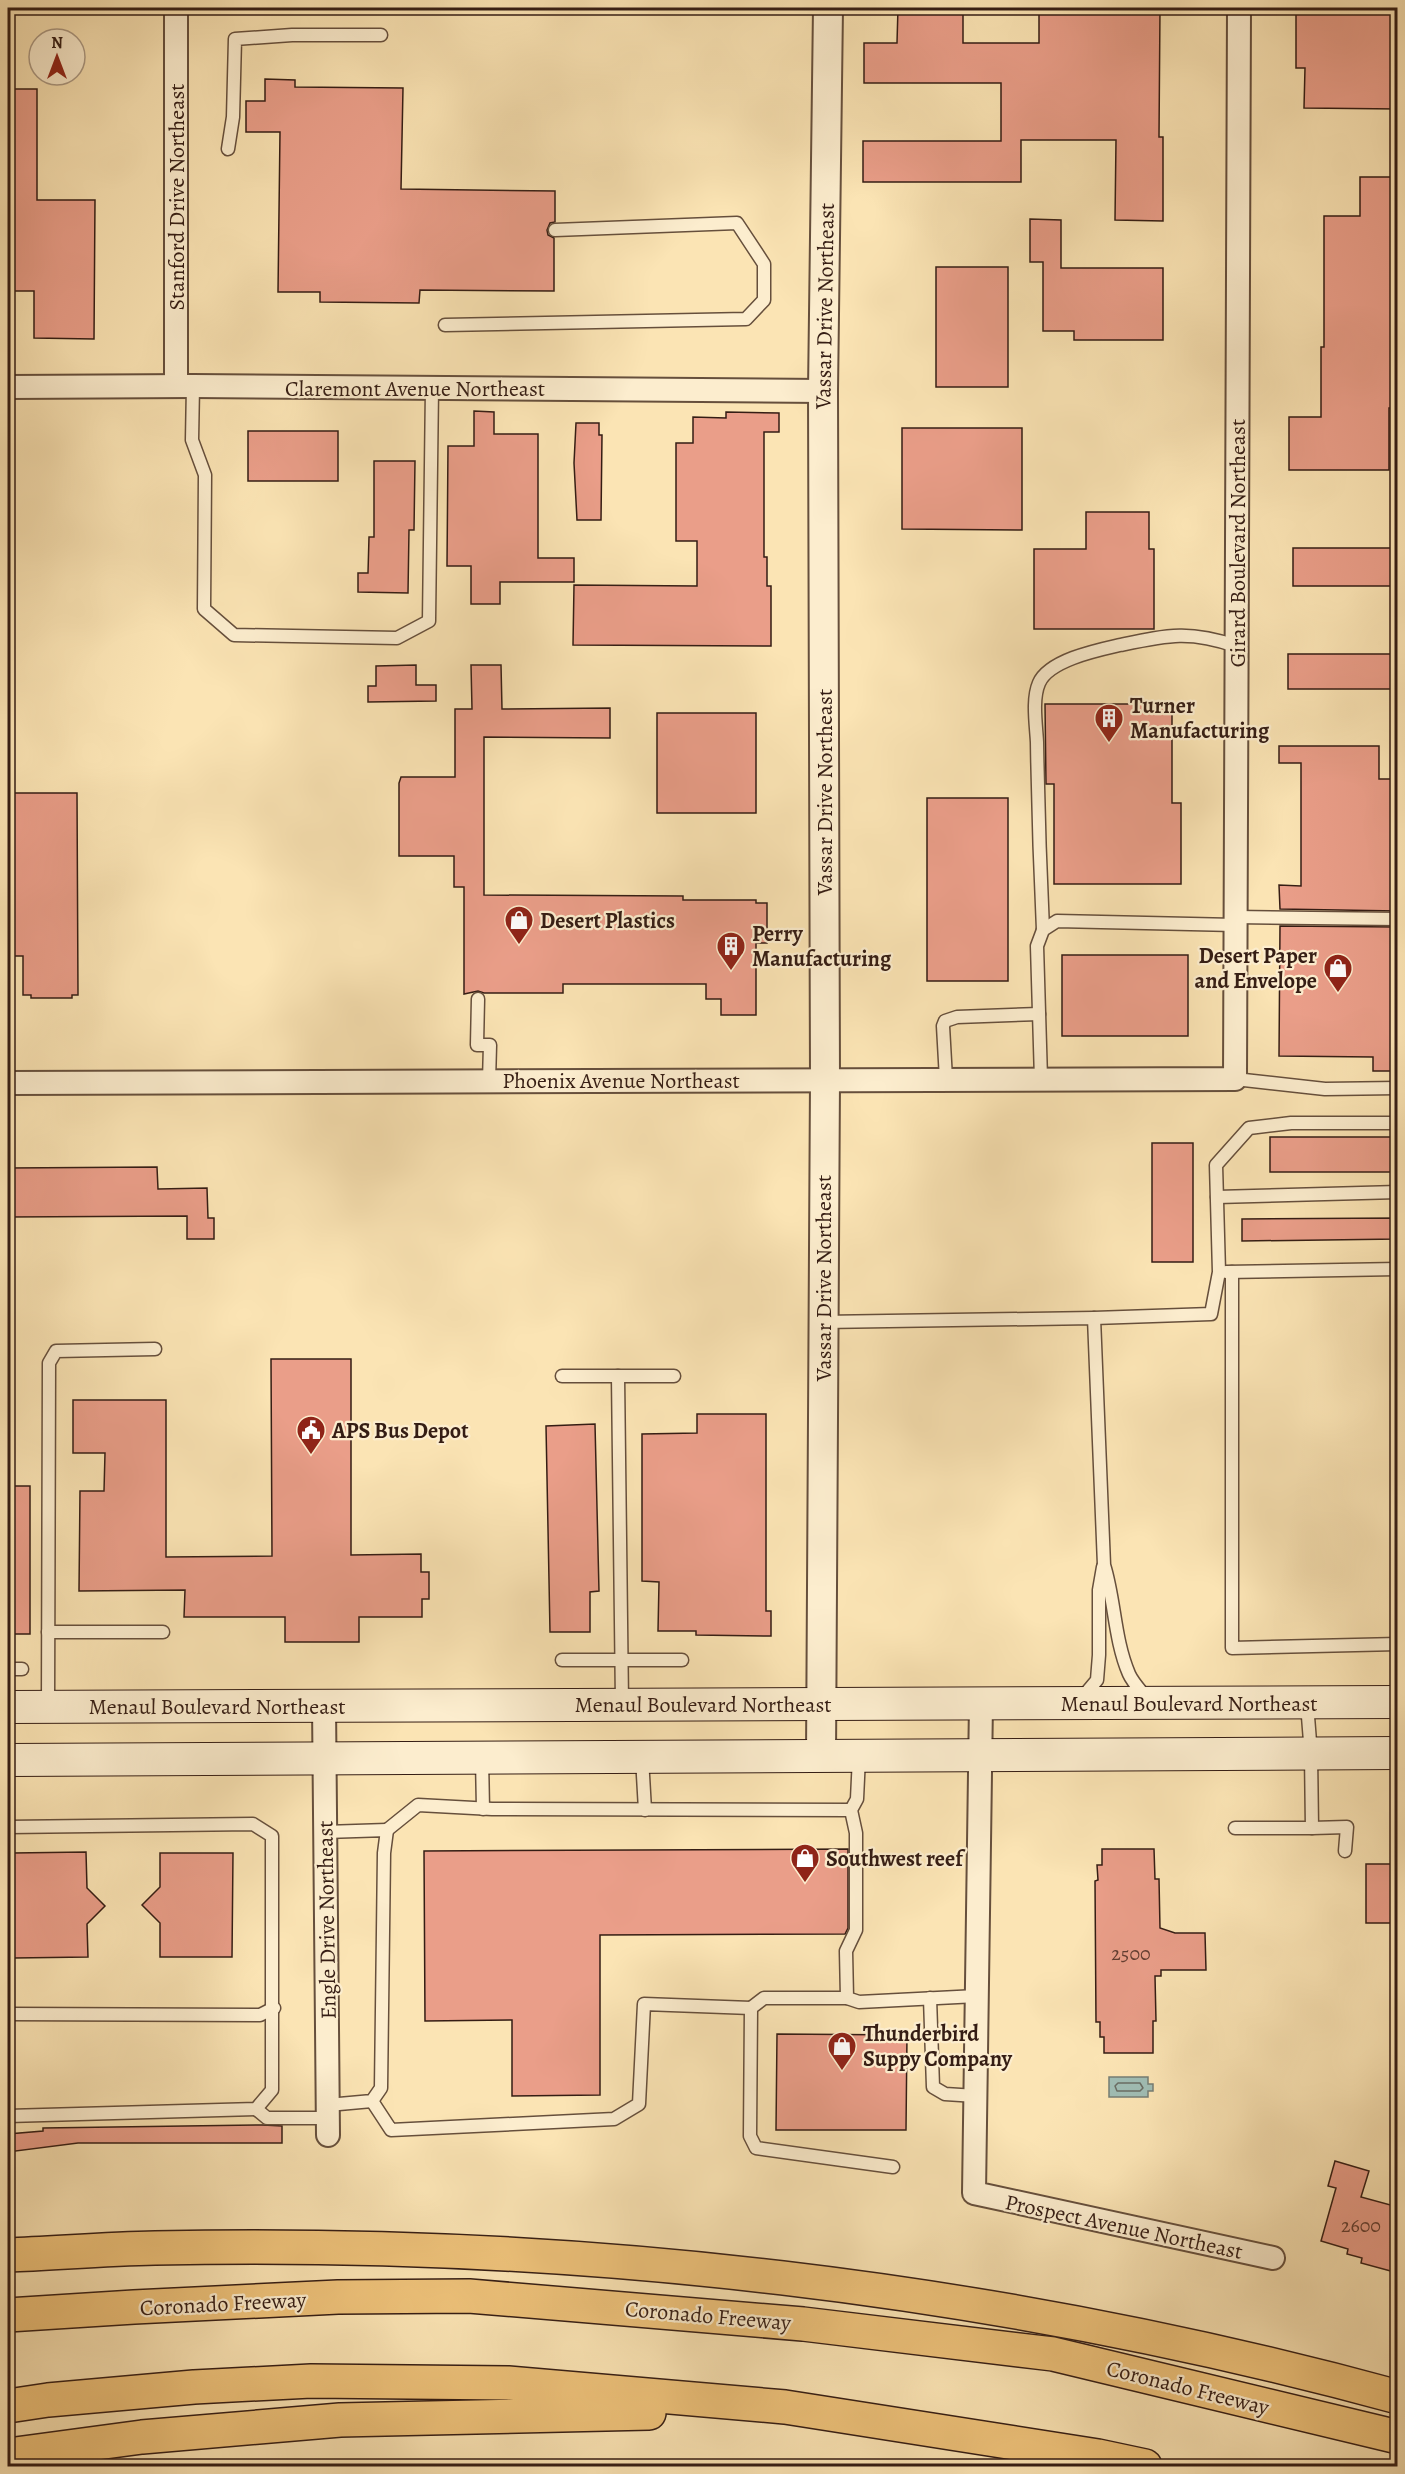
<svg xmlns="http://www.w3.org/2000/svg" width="1405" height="2474" viewBox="0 0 1405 2474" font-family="Alegreya,serif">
	<rect width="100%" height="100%" fill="#fbe4b4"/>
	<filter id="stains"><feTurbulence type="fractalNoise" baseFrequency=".00333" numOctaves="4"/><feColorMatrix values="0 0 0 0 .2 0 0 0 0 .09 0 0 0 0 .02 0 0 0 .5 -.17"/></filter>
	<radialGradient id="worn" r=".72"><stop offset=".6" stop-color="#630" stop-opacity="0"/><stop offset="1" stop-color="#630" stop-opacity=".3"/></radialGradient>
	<path fill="#a0bdb4" stroke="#757d74" stroke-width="1.5" d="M1109,2077H1148V2084H1153V2091H1148V2097H1109Z"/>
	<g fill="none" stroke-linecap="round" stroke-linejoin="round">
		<path stroke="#6a6d64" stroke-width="1.5" d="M1118,2083H1140L1143,2088L1140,2091H1117L1115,2086Z"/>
	</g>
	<g fill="#ea9e89" stroke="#351d14" stroke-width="1.5">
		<path d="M898,8H963V43H1039V8H1160L1159,137H1163V221L1115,220L1116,140H1021V182H863V141H1001V83H864V43H897Z"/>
		<path d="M1296,8H1398V109L1304,108L1305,68H1296Z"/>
		<path d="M265,79L295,80V87L403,88L401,189L555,191V222L550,223L547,230L548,235L554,238V291L420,290L419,303L320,302V292H278L280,132H246V101H265Z"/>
		<path d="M8,89H37V200H95L94,339L34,338V291H8Z"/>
		<path d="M1360,177H1398V408H1389V470H1289V417H1321V347H1324V216H1360Z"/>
		<path d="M1030,219L1061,220V268H1163V340H1074V331H1043V262H1030Z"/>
		<rect x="936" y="267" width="72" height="120"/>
		<path d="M474,411L494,412V434H538V558H574V582H500V604H471V566H447L448,446H474Z"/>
		<path d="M726,412L779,413V432H764V557H767V586H771V646L573,645L574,585L697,586V541H676V443H693V417L726,418Z"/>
		<path d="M576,423H599V435H602L601,520H577L574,463Z"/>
		<path d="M902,428H1022V530L902,529Z"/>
		<rect x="248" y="431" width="90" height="50"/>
		<path d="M374,461H415L414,530H409L408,593L358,592V573H368L369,537H374Z"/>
		<path d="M1086,512H1149V549H1154V629H1034V549H1086Z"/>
		<rect x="1293" y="548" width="105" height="38"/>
		<rect x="1288" y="654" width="110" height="35"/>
		<path d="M416,665V685H436V701L368,702V686H376V666Z"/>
		<path d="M471,665H501L502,709L610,708V738L484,737V895L683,896V900H756V903H767V943H756V1015H721V999H706V984H563V993H484L478,991L464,994V887H454V856H399V783L401,777H455V709H472Z"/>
		<path d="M1045,704H1172V803H1181V884H1054V784H1046Z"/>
		<rect x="657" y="713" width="99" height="100"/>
		<path d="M1279,746H1379V779H1398V911L1280,909L1279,885L1301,886V763H1279Z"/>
		<path d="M8,793H77L78,995H72V998H31V995H23V956H8Z"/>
		<rect x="927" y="798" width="81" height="183"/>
		<path d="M1280,926L1398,927V1071H1373V1057L1279,1056Z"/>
		<rect x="1062" y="955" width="126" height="81"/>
		<rect x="1270" y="1137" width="128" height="35"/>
		<rect x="1152" y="1143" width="41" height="119"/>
		<path d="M157,1167L158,1189L207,1188L208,1218H214V1239H187V1216L8,1217V1168Z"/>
		<path d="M1398,1218V1239L1242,1241V1219Z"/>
		<path d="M271,1359H351V1555L421,1554V1572H429V1599H422V1617H359V1642H285V1617H184L185,1590L79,1591L80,1491H104L105,1453H73V1400H166V1557L272,1556Z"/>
		<path d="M697,1414H766V1611H771V1636L696,1635V1631H658L659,1582L642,1581V1434L697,1433Z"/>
		<path d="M595,1424L599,1591L590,1592V1632H550L546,1426Z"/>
		<rect x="8" y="1486" width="22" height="148"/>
		<path d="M848,1849V1928L845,1934L600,1935V2095L512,2096V2020L425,2021L424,1851Z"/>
		<path d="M1102,1849H1154L1155,1879H1159L1160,1928L1175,1933H1205L1206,1970H1161V1976H1155L1156,2021H1153V2053H1104V2037H1100V2022H1096L1095,1881L1098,1880L1097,1865H1102Z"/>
		<path d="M86,1852L87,1888L105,1906L87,1924L88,1957L14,1958L13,1853Z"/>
		<path d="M160,1853H233L232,1957H160V1923L142,1905L160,1887Z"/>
		<rect x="1366" y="1864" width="32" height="59"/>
		<path d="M777,2034L907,2035L906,2130H776Z"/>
		<path d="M263,2125L282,2126V2143H78L8,2152V2134L43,2131V2128Z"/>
		<path d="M1335,2161L1369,2171L1361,2197L1398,2207V2273L1361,2263L1362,2258L1347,2254L1348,2249L1321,2241L1336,2188L1328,2186Z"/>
	</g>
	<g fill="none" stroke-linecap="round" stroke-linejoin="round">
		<g stroke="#664f3c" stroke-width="15">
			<g id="service">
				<path d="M228,149L233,117L235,39L292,35H381"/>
				<path d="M445,325L746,319L764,300V264L737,223L555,230"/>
				<path d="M193,386L192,440L205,475L204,609L234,635L397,638L429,621L432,388"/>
				<path d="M1235,917L1398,919"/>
				<path d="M1043,930C1040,867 1038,804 1037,742C1036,724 1032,699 1039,683C1049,660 1098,650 1120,645C1168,635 1189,630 1236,646"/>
				<path d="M478,999L477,1045H490L489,1081"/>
				<path d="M946,1079L943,1026L945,1021L957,1017L1039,1014"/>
				<path d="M1041,1079L1037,946L1043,930L1057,921L1235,925"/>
				<path d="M1235,1079L1325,1089L1398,1088"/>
				<path d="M1217,1197L1398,1192"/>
				<path d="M1226,1272L1398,1269"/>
				<path d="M1232,1272V1648L1398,1644"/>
				<path d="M1094,1318L1211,1314L1219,1272L1216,1165L1249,1128L1291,1123H1398"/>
				<path d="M823,1322L1094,1318L1104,1565C1115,1600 1114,1639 1129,1674C1133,1683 1142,1692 1148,1700"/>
				<path d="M562,1376H618"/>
				<path d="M48,1632H163"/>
				<path d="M562,1660H682"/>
				<path d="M8,1669H22"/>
				<path d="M1081,1699L1097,1680L1099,1655V1590L1103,1567"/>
				<path d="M622,1703L618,1376H674"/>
				<path d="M48,1706L49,1363L56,1351L155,1349"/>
				<path d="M859,1757L857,1799L851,1810L856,1833V1930L846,1951L847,1998L859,2002L977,1996"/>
				<path d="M482,1758L483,1809"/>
				<path d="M642,1758L645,1810"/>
				<path d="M8,1827L253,1824L272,1836V2090L256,2109L8,2116"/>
				<path d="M1235,1828H1312L1311,1754L1307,1704"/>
				<path d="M1312,1828L1347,1827L1345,1851"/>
				<path d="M387,1830L418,1805L492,1809L851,1810"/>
				<path d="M325,1832L387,1830L384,1853L381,2088L372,2101L328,2105"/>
				<path d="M847,1998H764L751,2008L750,2136L756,2148L893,2167"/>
				<path d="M930,1998L933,2087L945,2094L976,2096"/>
				<path d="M8,2014L260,2015L274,2008"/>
				<path d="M372,2101L391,2130L614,2119L639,2104L644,2004L751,2008"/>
				<path d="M256,2109L267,2118H328"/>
			</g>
		</g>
		<g stroke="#664f3c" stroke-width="26">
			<g id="minor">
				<path d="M176,386V8"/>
				<path d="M8,387L193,386L823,391"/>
				<path d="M8,1083L1235,1079L1239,8"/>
				<path d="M981,1703L974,2193L1273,2258"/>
				<path d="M324,1705L328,2135"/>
			</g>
		</g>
		<g stroke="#664f3c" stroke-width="32">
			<path id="tertiary" d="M821,1756L825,1080L823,391L828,8"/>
		</g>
		<g stroke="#351d14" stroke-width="34">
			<g id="secondary">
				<path d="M8,1707L1398,1702"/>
				<path d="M8,1760L1398,1753"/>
			</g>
		</g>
		<g stroke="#351d14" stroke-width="36">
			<g id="motorway">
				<path d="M8,2255C57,2253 106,2249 155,2248C573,2239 995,2287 1398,2397"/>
				<path d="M8,2315L134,2307L338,2297L469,2296L803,2324L1053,2354L1398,2437"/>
				<path d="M8,2406L48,2400L194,2387L311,2381L508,2383L785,2407L1098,2456L1145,2466"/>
				<path d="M8,2455L142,2437L340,2420L649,2413"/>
			</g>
		</g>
		<use href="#service" stroke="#fcedce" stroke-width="12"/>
		<use href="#minor" stroke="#fcedce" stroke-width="22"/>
		<use href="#tertiary" stroke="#fcedce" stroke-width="28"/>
		<use href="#secondary" stroke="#fcedce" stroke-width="32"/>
		<use href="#motorway" stroke="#eec27a" stroke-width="33"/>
	</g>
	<defs>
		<g id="building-pin" transform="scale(1.5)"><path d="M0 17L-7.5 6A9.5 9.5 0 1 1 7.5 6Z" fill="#8f2418" stroke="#fcedce"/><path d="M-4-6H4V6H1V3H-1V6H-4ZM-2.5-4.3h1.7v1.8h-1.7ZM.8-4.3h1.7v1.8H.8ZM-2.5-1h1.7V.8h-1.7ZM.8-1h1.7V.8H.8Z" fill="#fff"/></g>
		<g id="shop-pin" transform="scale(1.5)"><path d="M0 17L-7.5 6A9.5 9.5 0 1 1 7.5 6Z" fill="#8f2418" stroke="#fcedce"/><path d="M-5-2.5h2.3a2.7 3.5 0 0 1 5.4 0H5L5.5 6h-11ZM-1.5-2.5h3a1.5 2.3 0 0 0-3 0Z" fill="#fff"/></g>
		<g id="civic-pin" transform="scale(1.5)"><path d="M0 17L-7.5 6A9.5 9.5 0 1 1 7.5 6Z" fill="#8f2418" stroke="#fcedce"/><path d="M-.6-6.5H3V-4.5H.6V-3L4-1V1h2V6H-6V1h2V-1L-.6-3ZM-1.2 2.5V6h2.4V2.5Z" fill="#fff"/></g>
	</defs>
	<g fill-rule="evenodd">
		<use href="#building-pin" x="1109" y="718"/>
		<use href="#shop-pin" x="519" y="920"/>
		<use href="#building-pin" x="731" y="946"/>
		<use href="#shop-pin" x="1338" y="968"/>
		<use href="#civic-pin" x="311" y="1430"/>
		<use href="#shop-pin" x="805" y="1858"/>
		<use href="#shop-pin" x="842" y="2046"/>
	</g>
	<g text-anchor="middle" stroke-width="4.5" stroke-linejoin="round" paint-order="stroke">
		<g font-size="20" fill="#623d31">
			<text x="1131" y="1960">2500</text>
			<text x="1361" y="2232">2600</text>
		</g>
		<g font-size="22" fill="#351d14" stroke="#fcedce">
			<text transform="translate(176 197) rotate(-90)" y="8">Stanford Drive Northeast</text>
			<text transform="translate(824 306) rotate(-89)" y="8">Vassar Drive Northeast</text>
			<text x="415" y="396">Claremont Avenue Northeast</text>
			<text transform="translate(1237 543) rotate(-90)" y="8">Girard Boulevard Northeast</text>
			<text transform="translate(824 792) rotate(-90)" y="8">Vassar Drive Northeast</text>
			<text x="621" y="1088">Phoenix Avenue Northeast</text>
			<text transform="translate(823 1278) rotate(-90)" y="8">Vassar Drive Northeast</text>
			<text x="1189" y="1711">Menaul Boulevard Northeast</text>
			<text x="703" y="1712">Menaul Boulevard Northeast</text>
			<text x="217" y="1714">Menaul Boulevard Northeast</text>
			<text transform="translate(326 1920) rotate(-91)" y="8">Engle Drive Northeast</text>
			<text transform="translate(1124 2226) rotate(12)" y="8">Prospect Avenue Northeast</text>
			<text transform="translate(223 2303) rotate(-3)" y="8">Coronado Freeway</text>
			<text transform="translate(708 2315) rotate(5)" y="8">Coronado Freeway</text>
			<text transform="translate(1188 2387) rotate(14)" y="8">Coronado Freeway</text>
		</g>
		<g font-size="22" font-weight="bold" fill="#351d14" stroke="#fcedce" text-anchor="start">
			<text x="1130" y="713">Turner<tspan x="1130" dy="25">Manufacturing</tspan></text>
			<text x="540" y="928">Desert Plastics</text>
			<text x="752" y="941">Perry<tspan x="752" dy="25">Manufacturing</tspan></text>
			<text x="1317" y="963" text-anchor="end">Desert Paper<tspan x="1317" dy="25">and Envelope</tspan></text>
			<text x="332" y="1438">APS Bus Depot</text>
			<text x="826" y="1866">Southwest reef</text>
			<text x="863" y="2041">Thunderbird<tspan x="863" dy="25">Suppy Company</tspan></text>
		</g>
	</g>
	<rect width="1405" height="2474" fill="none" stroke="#fbe4b4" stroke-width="30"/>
	<rect x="9" y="9" width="1387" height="2456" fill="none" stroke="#351d14" stroke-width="3"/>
	<rect x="15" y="15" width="1375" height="2444" fill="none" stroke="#351d14" stroke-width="1.5"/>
	<g transform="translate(57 57)"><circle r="28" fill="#fcedce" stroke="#ac9a84" stroke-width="1.5"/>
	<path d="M0-4.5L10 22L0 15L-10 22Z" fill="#8f2418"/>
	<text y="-9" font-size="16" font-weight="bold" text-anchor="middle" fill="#351d14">N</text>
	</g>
	<rect width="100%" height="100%" filter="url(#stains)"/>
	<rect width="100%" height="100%" fill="url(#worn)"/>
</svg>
